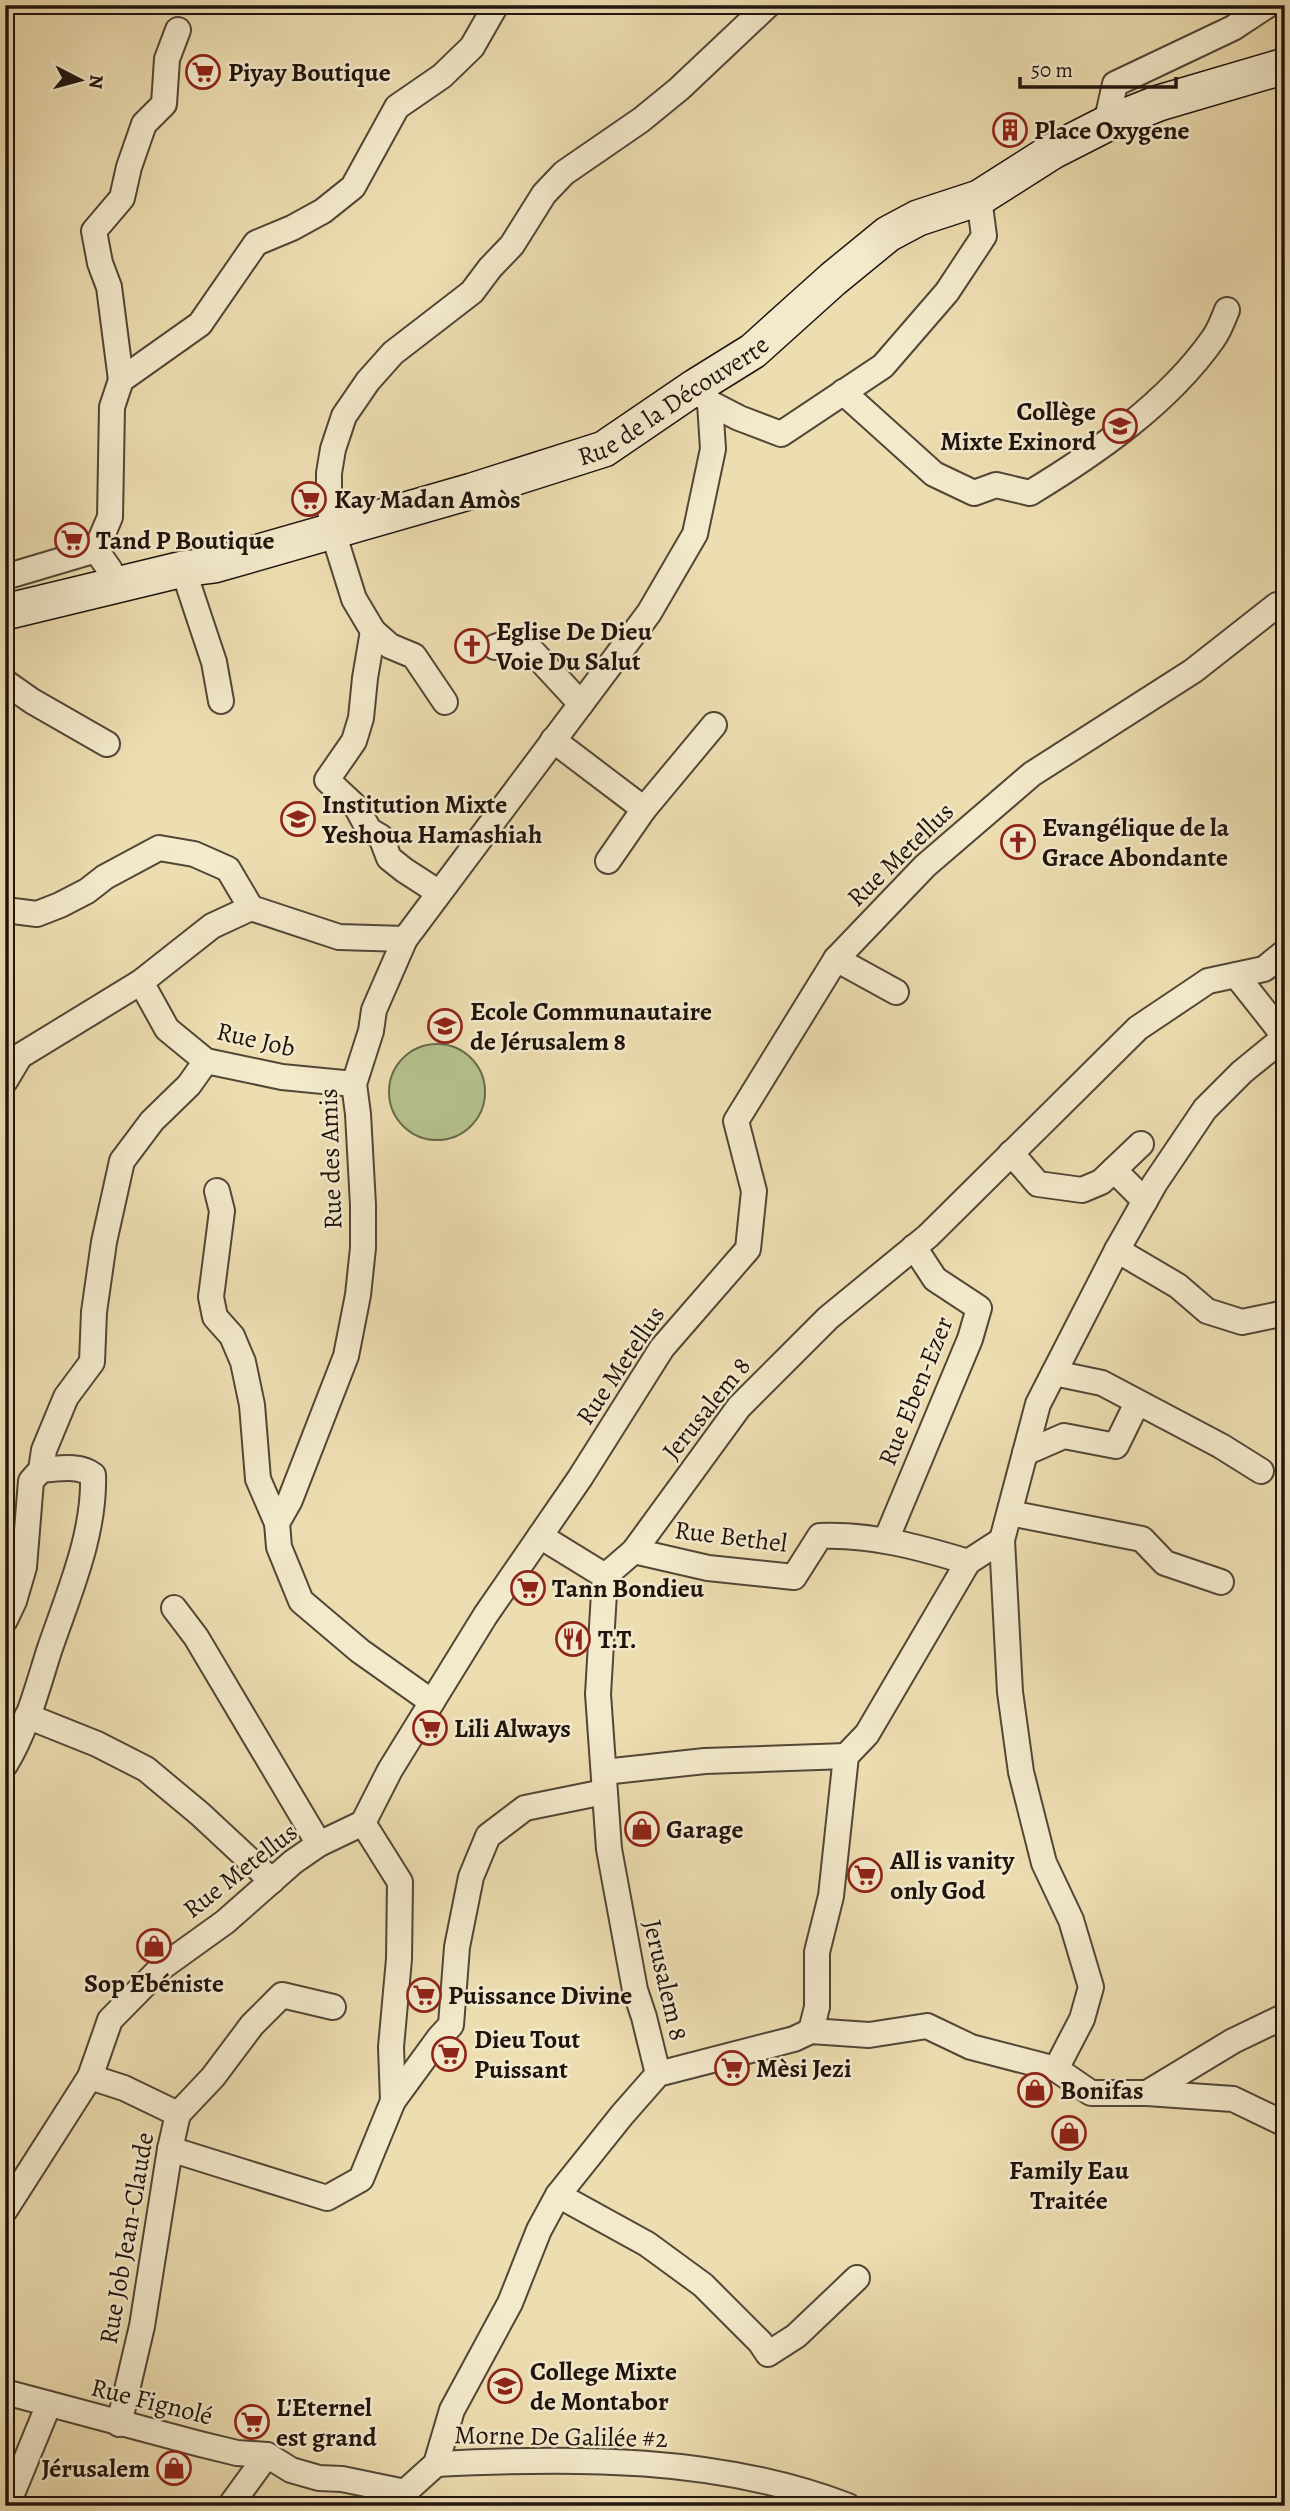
<svg xmlns="http://www.w3.org/2000/svg" width="1290" height="2511" viewBox="0 0 1290 2511" font-family="Alegreya,serif">
	<rect width="100%" height="100%" fill="#eddeb1"/>
	<filter id="stains"><feTurbulence type="fractalNoise" baseFrequency=".00286" numOctaves="4"/><feColorMatrix values="0 0 0 0 .2 0 0 0 0 .09 0 0 0 0 .02 0 0 0 .5 -.17"/></filter>
	<radialGradient id="worn" r=".72"><stop offset=".6" stop-color="#630" stop-opacity="0"/><stop offset="1" stop-color="#630" stop-opacity=".3"/></radialGradient>
	<circle fill="#b5c28e" stroke="#6a6a4e" stroke-width="2" cx="437" cy="1092" r="48"/>
	<g fill="none" stroke-linecap="round" stroke-linejoin="round">
		<g stroke="#524637" stroke-width="28">
			<g id="street">
				<path d="M1106,124L1115,84L1233,28L1268,5"/>
				<path d="M121,380L109,287L100,263L94,231L122,198L129,167L144,124L164,104L167,59L178,30"/>
				<path d="M843,392L934,474L974,493L996,485L1030,493C1096,453 1168,403 1213,339C1219,331 1223,320 1227,310"/>
				<path d="M710,403L739,418L781,434L883,366L947,292L984,236L979,198"/>
				<path d="M96,550L110,517L112,407L121,380L200,324L256,243L292,228L323,211L353,187L397,107L442,76L472,47L496,5"/>
				<path d="M183,569L214,662L221,701"/>
				<path d="M5,577L96,550L110,570V587"/>
				<path d="M373,631L365,678L361,718L354,741L327,780L357,808L369,830L381,837L389,858L404,870L438,892"/>
				<path d="M495,647L509,642L533,652L581,704"/>
				<path d="M5,682L32,701L107,744"/>
				<path d="M445,702L414,656L390,646L373,631L354,599L333,532L329,500V473L333,449L344,416L368,381L393,353L472,292L490,268L512,245L544,194L564,173L641,120L679,89L768,5"/>
				<path d="M553,740L644,809L714,725"/>
				<path d="M608,861L644,809"/>
				<path d="M5,910L37,914L60,905L87,891L105,877L159,848L194,854L228,869L251,908L339,937L405,939"/>
				<path d="M836,959L896,992"/>
				<path d="M1236,975L1285,1037"/>
				<path d="M141,982L167,1029L206,1061L282,1077L354,1084"/>
				<path d="M5,1081L20,1056L141,982L212,926L251,908"/>
				<path d="M1011,1153L1038,1184L1082,1190L1101,1182L1141,1144"/>
				<path d="M1114,1170L1145,1201"/>
				<path d="M217,1191L222,1211L211,1297L215,1317L232,1336L243,1362L252,1405L258,1479L277,1523"/>
				<path d="M1117,1250L1178,1286L1207,1311L1242,1322L1285,1313"/>
				<path d="M1054,1373L1102,1383L1221,1446L1261,1471"/>
				<path d="M1025,1453L1064,1436L1116,1446L1137,1403"/>
				<path d="M1010,1513L1142,1539L1165,1563L1221,1582"/>
				<path d="M540,1536L605,1576"/>
				<path d="M886,1540L970,1339L979,1308L935,1279L914,1247"/>
				<path d="M634,1551L708,1568L794,1577L820,1536C871,1534 919,1547 968,1562L1002,1540"/>
				<path d="M174,1608L196,1637L319,1844"/>
				<path d="M5,1620L14,1601L24,1567L31,1481L41,1470L44,1450L66,1397L92,1362L94,1312L104,1242L122,1161L152,1121L189,1085L206,1061"/>
				<path d="M432,1702L360,1651L301,1601L279,1547L277,1523L290,1500L346,1356L358,1295L363,1248V1205L358,1114L354,1084L371,1031L374,1010L405,939L649,613L695,534L713,449L710,403L695,387"/>
				<path d="M27,1716L97,1744L146,1769L200,1814L272,1881"/>
				<path d="M5,1765C26,1731 37,1689 49,1651C68,1595 95,1535 93,1475C79,1464 58,1469 41,1470"/>
				<path d="M604,1772L705,1761L846,1756"/>
				<path d="M363,1823L400,1882L399,1959L391,2047L393,2101"/>
				<path d="M811,2031L817,2007V1952L831,1896L846,1756L867,1734L968,1562"/>
				<path d="M1056,2069L1082,2019L1091,1987L1071,1920L1044,1863L1021,1772L1010,1692L1002,1540L1038,1404L1117,1250L1155,1183L1205,1109L1242,1072L1285,1037"/>
				<path d="M658,2074L644,2017L635,1990L609,1849L598,1694L605,1576L634,1551L739,1407L828,1318L928,1236L1138,1028L1208,981L1264,969L1285,952"/>
				<path d="M90,2077L124,2088L178,2114L170,2149L142,2326L119,2424"/>
				<path d="M1147,2093L1233,2099L1285,2124"/>
				<path d="M178,2114L213,2077L252,2025L282,1995L333,2007"/>
				<path d="M170,2149L327,2198L361,2179L393,2101L439,2038L451,2025L457,1947L471,1877L488,1836L525,1808L604,1792"/>
				<path d="M558,2195L647,2244L703,2285L760,2342L768,2354L796,2336L857,2278"/>
				<path d="M5,2210L90,2077L110,2020L161,1968L225,1922L293,1862L319,1844L363,1823L390,1770L485,1616L580,1478L662,1348L748,1249L754,1191L736,1121L836,959L925,866L1032,774L1193,671L1277,605L1285,603"/>
				<path d="M5,2392L200,2444L237,2453L267,2455L291,2470L319,2478L342,2479L405,2492"/>
				<path d="M436,2464C573,2457 718,2456 848,2506"/>
				<path d="M405,2492L436,2464L452,2410L510,2303L539,2230L558,2195L622,2115L658,2074L794,2039L811,2031L869,2035L927,2026L971,2047L1056,2069L1091,2093H1147L1233,2041L1285,2016"/>
				<path d="M7,2506L49,2404"/>
				<path d="M230,2506L267,2455"/>
			</g>
		</g>
		<g stroke="#1f130e" stroke-width="38">
			<g id="secondary">
				<path id="s1" d="M5,612L183,569L214,565L472,491L604,449L695,387L753,351L833,279L888,234L918,218L979,198L1053,151L1106,124L1159,103L1285,66"/>
			</g>
		</g>
		<use href="#street" stroke="#f3eacc" stroke-width="24"/>
		<use href="#secondary" stroke="#f3eacc" stroke-width="35"/>
	</g>
	<defs>
		<g id="supermarket-ring" transform="scale(1.75)"><circle r="9.5" fill="#f3eacc" stroke="#8f2418" stroke-width="1.5"/><path d="M-6-5.5h2.5l.6 2H6L4.5 2H-2.5L-4.4-4H-6ZM-1.5 3.2a1.3 1.3 0 1 0 .1 0ZM3 3.2a1.3 1.3 0 1 0 .1 0Z" fill="#8f2418"/></g>
		<g id="building-ring" transform="scale(1.75)"><circle r="9.5" fill="#f3eacc" stroke="#8f2418" stroke-width="1.5"/><path d="M-4-6H4V6H1V3H-1V6H-4ZM-2.5-4.3h1.7v1.8h-1.7ZM.8-4.3h1.7v1.8H.8ZM-2.5-1h1.7V.8h-1.7ZM.8-1h1.7V.8H.8Z" fill="#8f2418"/></g>
		<g id="school-ring" transform="scale(1.75)"><circle r="9.5" fill="#f3eacc" stroke="#8f2418" stroke-width="1.5"/><path d="M0-5L7-2L0 1L-7-2ZM-4 1L0 2.5L4 1V4Q0 6-4 4Z" fill="#8f2418"/></g>
		<g id="church-ring" transform="scale(1.75)"><circle r="9.5" fill="#f3eacc" stroke="#8f2418" stroke-width="1.5"/><path d="M-1.2-6h2.4v3.5h3.3v2.4h-3.3V6h-2.4V-.1h-3.3v-2.4h3.3Z" fill="#8f2418"/></g>
		<g id="restaurant-ring" transform="scale(1.75)"><circle r="9.5" fill="#f3eacc" stroke="#8f2418" stroke-width="1.5"/><path d="M-5-6h1v4h1v-4h1v4h1v-4h1v5L-1.5 .5V6h-2V.5L-5-1ZM5-6V6H3V1.5H1.5Q1.5-4 5-6Z" fill="#8f2418"/></g>
		<g id="shop-ring" transform="scale(1.75)"><circle r="9.5" fill="#f3eacc" stroke="#8f2418" stroke-width="1.5"/><path d="M-5-2.5h2.3a2.7 3.5 0 0 1 5.4 0H5L5.5 6h-11ZM-1.5-2.5h3a1.5 2.3 0 0 0-3 0Z" fill="#8f2418"/></g>
	</defs>
	<g fill-rule="evenodd">
		<use href="#supermarket-ring" x="203" y="72"/>
		<use href="#building-ring" x="1010" y="130"/>
		<use href="#school-ring" x="1120" y="426"/>
		<use href="#supermarket-ring" x="309" y="499"/>
		<use href="#supermarket-ring" x="72" y="540"/>
		<use href="#church-ring" x="472" y="646"/>
		<use href="#school-ring" x="298" y="819"/>
		<use href="#church-ring" x="1018" y="842"/>
		<use href="#school-ring" x="445" y="1026"/>
		<use href="#supermarket-ring" x="528" y="1588"/>
		<use href="#restaurant-ring" x="573" y="1639"/>
		<use href="#supermarket-ring" x="430" y="1728"/>
		<use href="#shop-ring" x="642" y="1829"/>
		<use href="#supermarket-ring" x="865" y="1875"/>
		<use href="#shop-ring" x="154" y="1946"/>
		<use href="#supermarket-ring" x="424" y="1995"/>
		<use href="#supermarket-ring" x="449" y="2054"/>
		<use href="#supermarket-ring" x="732" y="2068"/>
		<use href="#shop-ring" x="1035" y="2090"/>
		<use href="#shop-ring" x="1069" y="2133"/>
		<use href="#school-ring" x="505" y="2386"/>
		<use href="#supermarket-ring" x="252" y="2422"/>
		<use href="#shop-ring" x="174" y="2468"/>
	</g>
	<g text-anchor="middle" stroke-width="5" stroke-linejoin="round" paint-order="stroke">
		<g font-size="26" font-weight="bold" fill="#1f130e" stroke="#f3eacc" text-anchor="start">
			<text x="228" y="81">Piyay Boutique</text>
			<text x="1034" y="139">Place Oxygene</text>
			<text x="1096" y="420" text-anchor="end">Collège<tspan x="1096" dy="30">Mixte Exinord</tspan></text>
			<text x="334" y="508">Kay Madan Amòs</text>
			<text x="96" y="549">Tand P Boutique</text>
			<text x="496" y="640">Eglise De Dieu<tspan x="496" dy="30">Voie Du Salut</tspan></text>
			<text x="322" y="813">Institution Mixte<tspan x="322" dy="30">Yeshoua Hamashiah</tspan></text>
			<text x="1042" y="836">Evangélique de la<tspan x="1042" dy="30">Grace Abondante</tspan></text>
			<text x="470" y="1020">Ecole Communautaire<tspan x="470" dy="30">de Jérusalem 8</tspan></text>
			<text x="552" y="1597">Tann Bondieu</text>
			<text x="598" y="1648">T.T.</text>
			<text x="454" y="1737">Lili Always</text>
			<text x="666" y="1838">Garage</text>
			<text x="890" y="1869">All is vanity<tspan x="890" dy="30">only God</tspan></text>
			<text x="154" y="1992" text-anchor="middle">Sop Ebéniste</text>
			<text x="448" y="2004">Puissance Divine</text>
			<text x="474" y="2048">Dieu Tout<tspan x="474" dy="30">Puissant</tspan></text>
			<text x="756" y="2077">Mèsi Jezi</text>
			<text x="1060" y="2099">Bonifas</text>
			<text x="1069" y="2179" text-anchor="middle">Family Eau<tspan x="1069" dy="30">Traitée</tspan></text>
			<text x="530" y="2380">College Mixte<tspan x="530" dy="30">de Montabor</tspan></text>
			<text x="276" y="2416">L'Eternel<tspan x="276" dy="30">est grand</tspan></text>
			<text x="150" y="2477" text-anchor="end">Jérusalem</text>
		</g>
		<g font-size="26" fill="#1f130e" stroke="#f3eacc">
			<text dy="9" stroke="none"><textPath href="#s1" startOffset="705">Rue de la Découverte</textPath></text>
			<text transform="translate(900 854) rotate(-44)" y="9">Rue Metellus</text>
			<text transform="translate(256 1039) rotate(13)" y="9">Rue Job</text>
			<text transform="translate(330 1159) rotate(-92)" y="9">Rue des Amis</text>
			<text transform="translate(620 1365) rotate(-56)" y="9">Rue Metellus</text>
			<text transform="translate(915 1391) rotate(-68)" y="9">Rue Eben-Ezer</text>
			<text transform="translate(706 1408) rotate(-51)" y="9">Jerusalem 8</text>
			<text transform="translate(731 1536) rotate(7)" y="9">Rue Bethel</text>
			<text transform="translate(240 1870) rotate(-38)" y="9">Rue Metellus</text>
			<text transform="translate(666 1980) rotate(77)" y="9">Jerusalem 8</text>
			<text transform="translate(126 2238) rotate(-80)" y="9">Rue Job Jean-Claude</text>
			<text transform="translate(152 2401) rotate(14)" y="9">Rue Fignolé</text>
			<text transform="translate(561 2436) rotate(1)" y="9">Morne De Galilée #2</text>
		</g>
	</g>
	<rect width="1290" height="2511" fill="none" stroke="#eddeb1" stroke-width="28"/>
	<rect x="7" y="7" width="1276" height="2497" fill="none" stroke="#1f130e" stroke-width="3.5"/>
	<rect x="14" y="14" width="1262" height="2483" fill="none" stroke="#1f130e" stroke-width="2"/>
	<g transform="translate(80 80) rotate(96)" stroke="#f3eacc" stroke-width="5" paint-order="stroke">
	<path d="M0-5L12 26L0 18L-12 26Z" fill="#1f130e"/>
	<text y="-10" font-size="19" font-weight="bold" text-anchor="middle" fill="#1f130e">N</text>
	</g>
	<path d="M1020 77v10h156v-10" fill="none" stroke="#1f130e" stroke-width="3.5"/>
	<text x="1031" y="77" font-size="21" fill="#1f130e" stroke="#f3eacc" stroke-width="5" paint-order="stroke">50 m</text>
	<rect width="100%" height="100%" filter="url(#stains)"/>
	<rect width="100%" height="100%" fill="url(#worn)"/>
</svg>
